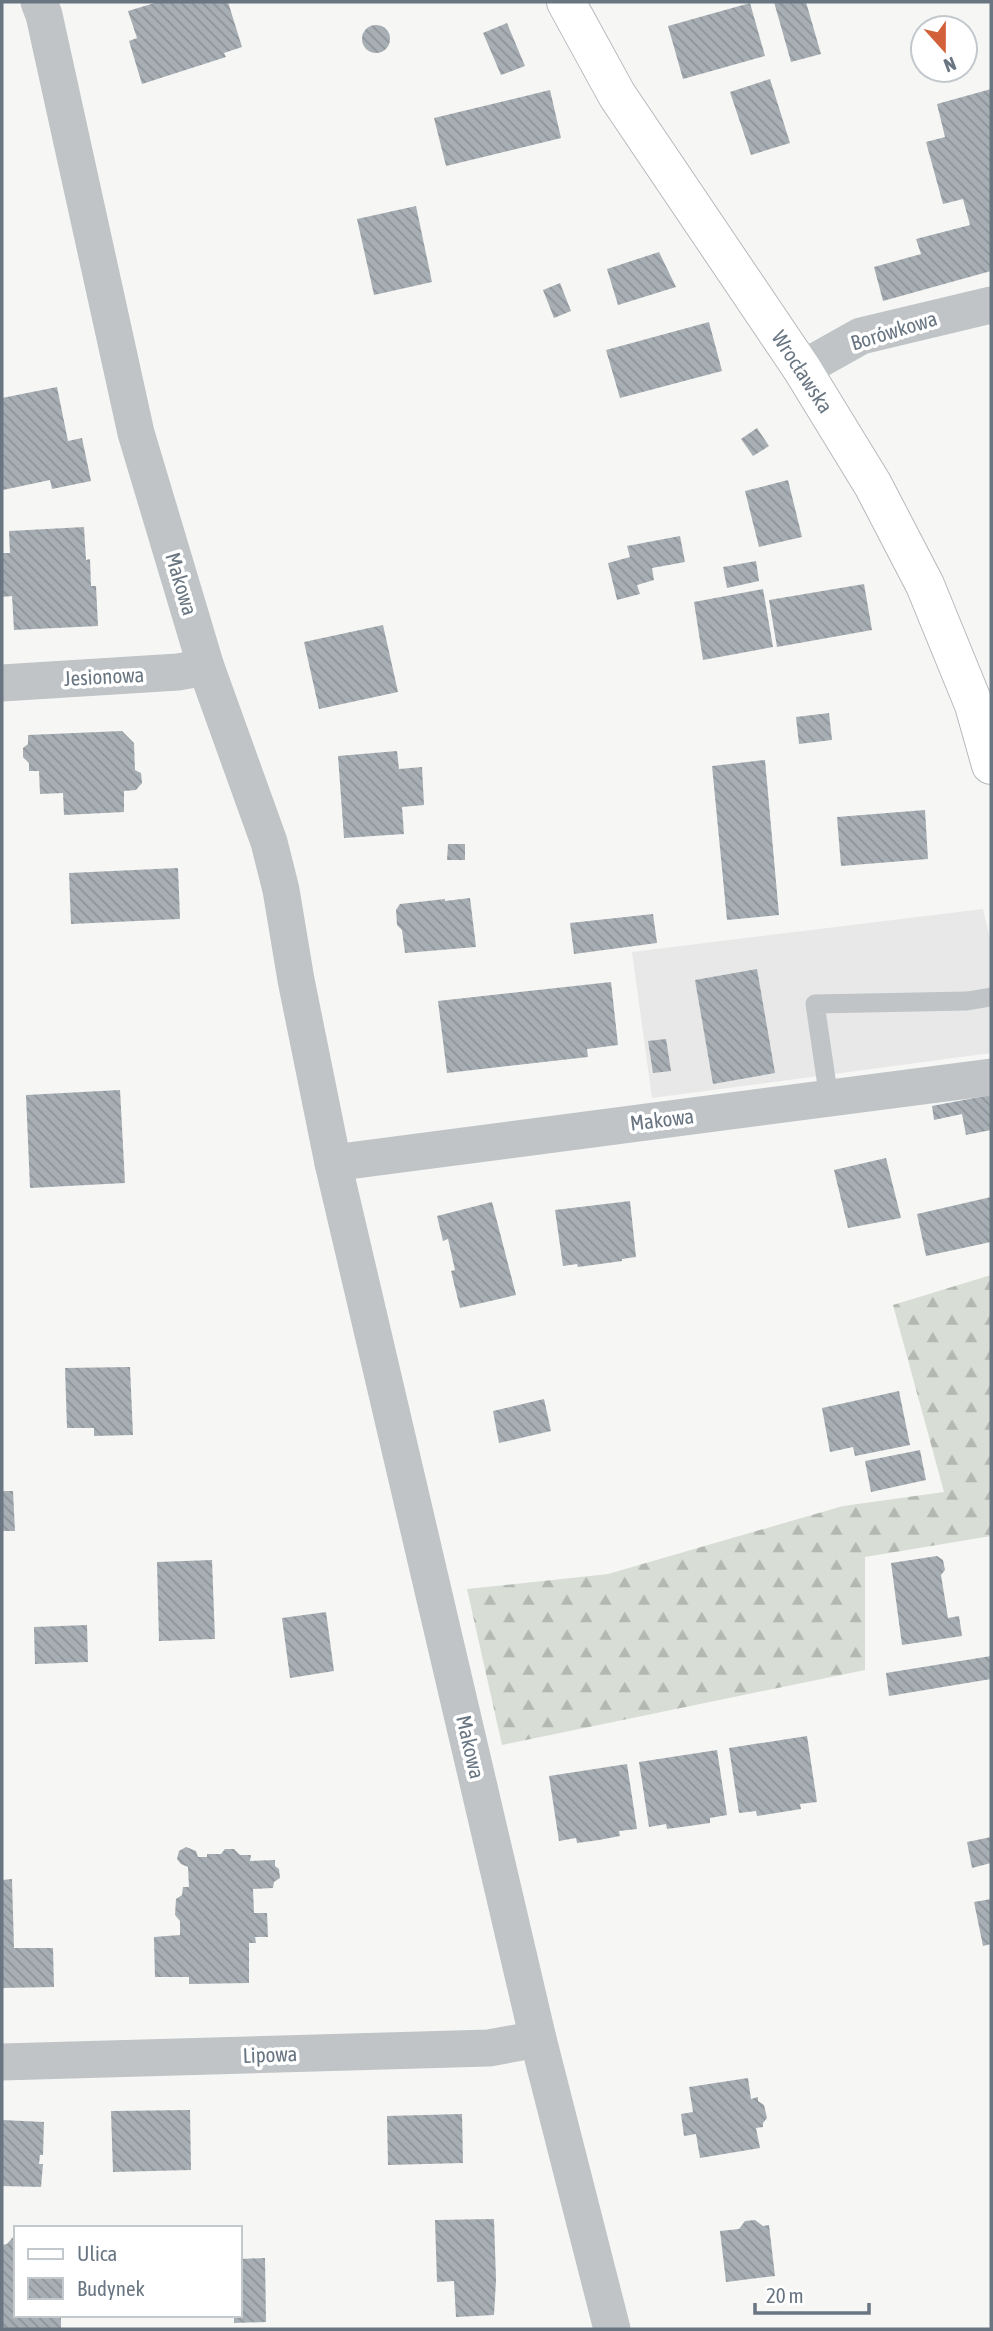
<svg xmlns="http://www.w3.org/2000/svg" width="993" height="2331" viewBox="0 0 993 2331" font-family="'Asap Condensed',sans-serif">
	<defs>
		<pattern id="forest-firs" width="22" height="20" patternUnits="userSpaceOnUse" patternTransform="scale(1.75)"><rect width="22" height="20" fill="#d8ddd5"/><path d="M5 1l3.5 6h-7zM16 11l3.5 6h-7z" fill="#b3b8b2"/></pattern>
		<pattern id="building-back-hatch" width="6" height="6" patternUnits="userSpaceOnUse" patternTransform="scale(1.75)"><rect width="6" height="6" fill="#a8afb4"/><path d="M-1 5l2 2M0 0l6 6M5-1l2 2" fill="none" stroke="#8d9398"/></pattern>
	</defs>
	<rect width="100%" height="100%" fill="#f6f7f4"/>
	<path fill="#e7e8e7" d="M983,909L991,943V1053L652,1098L632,952Z"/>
	<path fill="url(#forest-firs)" d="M991,1275V1536L865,1557V1670L502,1745L467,1589L608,1574L843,1506L944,1492L893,1305Z"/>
	<g fill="url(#building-back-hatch)">
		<path d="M158,2H228L242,47L224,53L226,57L142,84L129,41L137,38L128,11Z"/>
		<path d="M774,2H806L821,54L791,62Z"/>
		<path d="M750,3L765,56L683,79L668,26Z"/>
		<path d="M507,23L525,66L501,75L483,33Z"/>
		<circle cx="376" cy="39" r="14"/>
		<path d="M770,79L790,143L751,155L730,92Z"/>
		<path d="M991,89V271L883,301L874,267L921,254L916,239L970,225L963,199L943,204L926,142L945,137L937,104Z"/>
		<path d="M550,90L561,138L446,166L434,118Z"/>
		<path d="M416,206L432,282L374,295L357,219Z"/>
		<path d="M659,252L676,287L618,305L607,269Z"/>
		<path d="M560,283L571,311L554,318L543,290Z"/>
		<path d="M709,322L722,371L620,398L606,350Z"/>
		<path d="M57,387L68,441L82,438L91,481L52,489L50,480L3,490L2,398Z"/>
		<path d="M757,428L769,446L753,456L741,439Z"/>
		<path d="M788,480L802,537L759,547L745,491Z"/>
		<path d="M84,527L86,560L90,559L91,586H96L98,626L14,630L12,596L2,597V553H10L9,531Z"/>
		<path d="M680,536L685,562L652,568L654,580L637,585L640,594L617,600L608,563L630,557L627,546Z"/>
		<path d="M756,561L759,581L727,588L723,567Z"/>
		<path d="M864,584L872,630L777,647L769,600Z"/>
		<path d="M763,589L773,647L703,660L694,602Z"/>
		<path d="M383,625L398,692L319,709L304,642Z"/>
		<path d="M829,713L832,740L799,744L796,717Z"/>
		<path d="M122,731L134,743L135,770L141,773L142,783L136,790L124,791V812L64,815L63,793L40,794L39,771H29V763L23,757V748L28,744V735Z"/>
		<path d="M397,751L399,769L422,767L424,805L402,807L404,834L344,838L338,756Z"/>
		<path d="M765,760L779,915L727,920L712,766Z"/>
		<path d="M925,810L928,859L841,866L837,817Z"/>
		<path d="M448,844H465V860H447Z"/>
		<path d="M178,868L180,919L71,924L69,873Z"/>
		<path d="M470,898L476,947L405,953L402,930L397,925L396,910L400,904L445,899V901Z"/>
		<path d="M653,914L657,943L574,954L570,923Z"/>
		<path d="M757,969L775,1073L713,1084L695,980Z"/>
		<path d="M611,982L618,1045L587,1049L588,1057L447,1073L438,1001Z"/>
		<path d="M666,1039L671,1071L653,1073L648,1041Z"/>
		<path d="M120,1090L125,1183L30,1188L26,1095Z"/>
		<path d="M990,1095L991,1130L966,1135L962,1114L934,1120L932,1106Z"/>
		<path d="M886,1158L901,1218L848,1228L834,1170Z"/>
		<path d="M991,1197V1242L926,1256L917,1214Z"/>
		<path d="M630,1201L636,1257L622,1259V1261L578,1267L577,1264L563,1266L555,1210Z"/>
		<path d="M492,1202L516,1295L460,1308L451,1271L455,1270L448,1239L443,1241L437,1216Z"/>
		<path d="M130,1367L133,1435L94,1436V1428H67L65,1368Z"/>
		<path d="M899,1391L910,1445L855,1456L853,1447L830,1452L822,1408Z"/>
		<path d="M544,1399L551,1431L499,1443L493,1411Z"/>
		<path d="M920,1450L926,1480L871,1492L865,1461Z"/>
		<path d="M2,1491H13L15,1531H2Z"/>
		<path d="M937,1556L943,1560L945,1570L941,1575L948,1618L959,1616L962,1636L902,1645L891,1563Z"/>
		<path d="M212,1560L215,1639L159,1641L157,1562Z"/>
		<path d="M326,1612L334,1671L290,1678L282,1618Z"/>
		<path d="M87,1625L88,1662L35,1664L34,1627Z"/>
		<path d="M991,1656V1679L889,1696L886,1673Z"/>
		<path d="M807,1736L817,1802L800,1804L801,1809L757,1816L756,1811L739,1813L729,1748Z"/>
		<path d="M717,1750L727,1815L710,1818V1823L689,1826L667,1829L666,1824L649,1827L639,1762Z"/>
		<path d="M627,1764L637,1829L619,1831L620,1836L599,1840L577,1843L576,1838L559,1841L549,1776Z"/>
		<path d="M991,1837V1863L972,1868L967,1842Z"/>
		<path d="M186,1847L196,1851L198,1857H207V1854H221L225,1849H234L240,1855H251L250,1861L275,1860V1866L279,1869L280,1878L274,1882L273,1888L253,1889L254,1913H267L268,1937H255L256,1943H249V1983L189,1984V1977H155L154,1937L180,1935V1921L175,1915L176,1899L182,1895L183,1887H189L188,1867L181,1864L177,1859L179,1851Z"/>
		<path d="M12,1879L14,1948H53L54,1987L2,1988V1880Z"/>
		<path d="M991,1899V1944L983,1946L974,1902Z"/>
		<path d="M748,2078L751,2099L758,2097V2101L764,2105L767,2118L763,2123V2127L756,2128L760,2148L700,2158L696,2134L684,2136L681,2114L693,2112L689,2087Z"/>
		<path d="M190,2110L191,2170L113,2172L111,2111Z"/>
		<path d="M462,2114L463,2163L388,2165L387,2116Z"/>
		<path d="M2,2120L44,2122L43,2155H40L39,2164H43L41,2187L2,2186Z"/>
		<path d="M494,2219L496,2280L494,2315L456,2317L454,2281L437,2282L435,2220Z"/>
		<path d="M755,2220L763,2226L769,2225L775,2276L726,2282L720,2231L739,2229L745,2221Z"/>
		<path d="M16,2237V2315H61V2329H2V2245L7,2244L12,2238Z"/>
		<path d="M265,2258L266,2322L234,2323V2315H240V2259Z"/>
	</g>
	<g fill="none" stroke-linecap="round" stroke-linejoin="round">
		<g stroke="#b5b9bd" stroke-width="40">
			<path id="secondary" d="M566,2L617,95L802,369L873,485L925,585L974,705L991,765"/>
		</g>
		<path stroke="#c0c4c7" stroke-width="19" d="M829,1099L815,1004L967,1001L991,997"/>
		<g stroke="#c0c4c7" stroke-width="37">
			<path d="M39,2L44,15L136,433L206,667L269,842L281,890L296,980L333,1163L538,2039L612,2329"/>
			<path d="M802,369L861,336L991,305"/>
			<path d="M2,683L178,672L206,667"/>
			<path d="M333,1163L991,1077"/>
			<path d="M2,2062L489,2048L538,2039"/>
		</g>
		<use href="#secondary" stroke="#fff" stroke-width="38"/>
	</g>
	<g text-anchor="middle" stroke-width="7" stroke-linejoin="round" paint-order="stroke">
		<g font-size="21" fill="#697682" stroke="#fff">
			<text transform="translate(894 331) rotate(-17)" y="7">Borówkowa</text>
			<text transform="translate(802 372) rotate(57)" y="7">Wrocławska</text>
			<text transform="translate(181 584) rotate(73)" y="7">Makowa</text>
			<text transform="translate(104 677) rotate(-3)" y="7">Jesionowa</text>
			<text transform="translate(662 1120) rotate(-7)" y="7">Makowa</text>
			<text transform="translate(470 1747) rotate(77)" y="7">Makowa</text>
			<text transform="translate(270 2055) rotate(-2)" y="7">Lipowa</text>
		</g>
	</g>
	<rect width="993" height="2331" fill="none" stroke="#697682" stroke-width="7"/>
	<rect x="14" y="2226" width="228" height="91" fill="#ffffff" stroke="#c3c8cd" stroke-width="2"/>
	<rect x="28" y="2249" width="35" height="10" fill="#ffffff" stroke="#c3c8cd" stroke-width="2"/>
	<text x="77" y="2261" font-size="21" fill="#697682">Ulica</text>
	<rect x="28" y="2278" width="35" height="21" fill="url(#building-back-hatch)" stroke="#c3c8cd" stroke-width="2"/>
	<text x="77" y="2296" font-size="21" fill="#697682">Budynek</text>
	<g transform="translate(944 49) rotate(159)"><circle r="33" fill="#ffffff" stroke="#c3c8cd" stroke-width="2"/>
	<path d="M0-5L12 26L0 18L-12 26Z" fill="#d26139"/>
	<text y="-10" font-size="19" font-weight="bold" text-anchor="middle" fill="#697682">N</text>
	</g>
	<path d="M755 2303v10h114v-10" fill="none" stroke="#697682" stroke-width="3.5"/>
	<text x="766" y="2303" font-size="21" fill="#697682" stroke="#ffffff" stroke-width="5" paint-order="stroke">20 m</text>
</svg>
